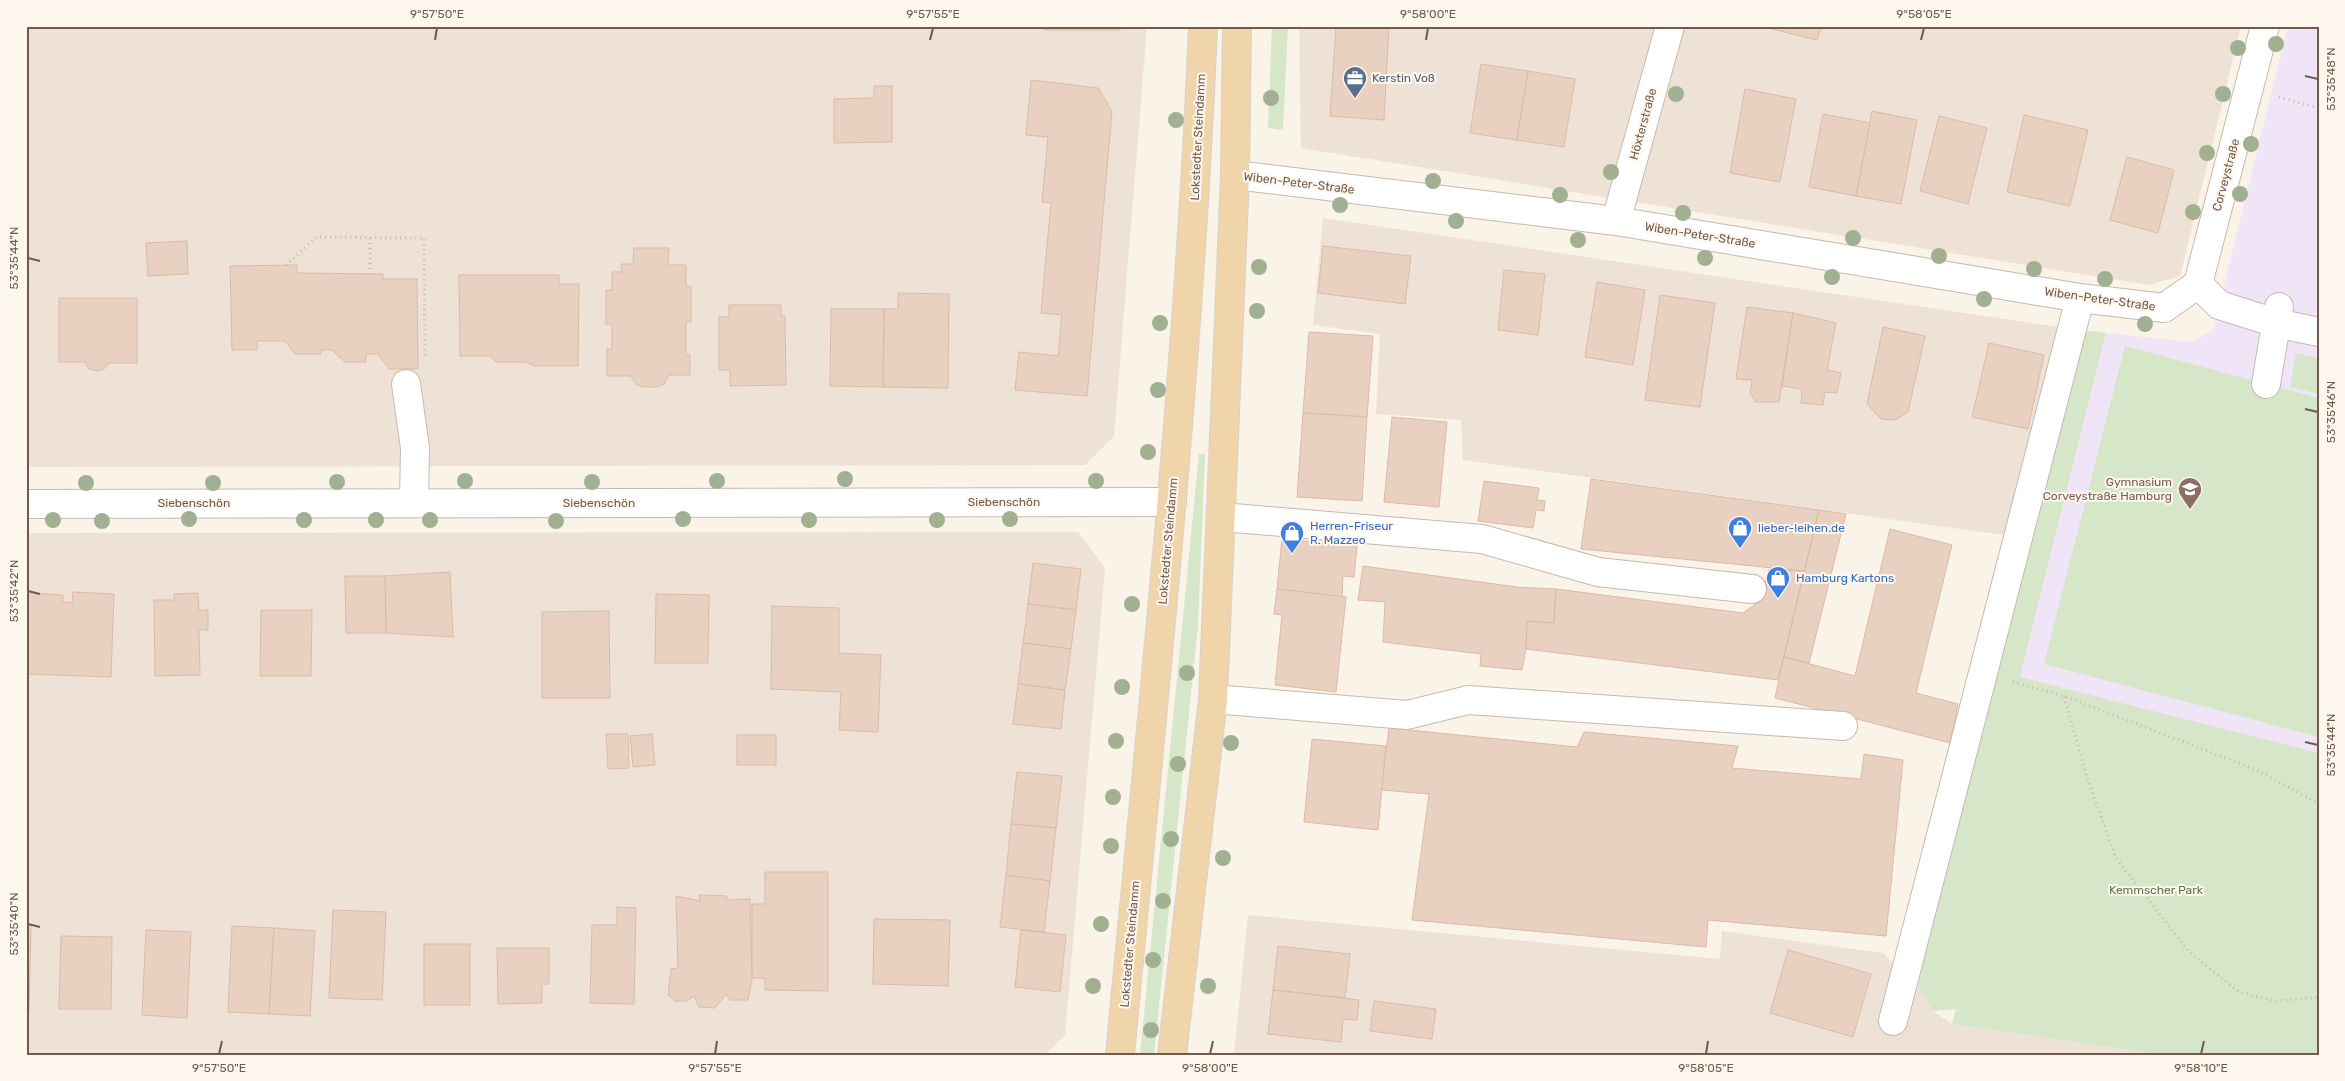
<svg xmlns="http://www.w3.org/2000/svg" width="2345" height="1081" viewBox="0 0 2345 1081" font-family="Rubik,sans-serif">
	<rect width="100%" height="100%" fill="#faf3e8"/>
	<g fill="#ede2d5">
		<path d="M26,26H1147L1114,436L1085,465L26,467Z"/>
		<path d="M1299,26H2241L2180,276L2149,285L1301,148Z"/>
		<path d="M1323,218L2072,329L2018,537L1463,460L1461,420L1376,414L1380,334L1313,325Z"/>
		<path d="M1078,532L1105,568L1065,1035L1045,1055H26V533Z"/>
		<path d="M1248,915L1720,959L1722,931L1883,953L1918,987L1933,1011L1952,1024L2163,1055H1234Z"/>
	</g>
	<path fill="#f0e5f6" d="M2288,26H2319V753L2020,677L2106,333L2191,342L2213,330Z"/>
	<g fill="#d5e6c9">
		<path d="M1272,26H1288L1283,130L1268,128Z"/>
		<path d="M2072,329L2106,333L2020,677L2319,753V1055H2163L1952,1024L1956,1009L1933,1011L1918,987L1975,681Z"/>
		<path d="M2125,346L2319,398V737L2044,664Z"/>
		<path d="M2296,353L2319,358V394L2290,387Z"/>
		<path d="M1199,454H1205L1198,625L1154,1055H1140Z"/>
	</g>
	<g fill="#e9d1c2" stroke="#dcbaa6">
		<rect x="1045" y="26" width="75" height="4"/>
		<path d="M1336,26H1389L1384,120L1330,116Z"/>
		<path d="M1760,26H1821L1817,40Z"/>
		<path d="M1481,64L1528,71L1517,140L1470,133Z"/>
		<path d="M1528,71L1575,79L1564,147L1517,140Z"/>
		<path d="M1031,80L1098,88L1112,111L1087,396L1015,390L1019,352L1058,356L1062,315L1041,313L1051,203L1042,202L1048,137L1026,135Z"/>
		<path d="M874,86H892V142L834,143V99L874,98Z"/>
		<path d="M1745,89L1796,99L1780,182L1730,173Z"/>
		<path d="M1872,111L1917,120L1901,204L1856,196Z"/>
		<path d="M1823,114L1870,123L1856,196L1809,187Z"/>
		<path d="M2024,115L2088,130L2070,206L2007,192Z"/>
		<path d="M1939,116L1987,128L1968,204L1920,191Z"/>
		<path d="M2127,157L2174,170L2158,233L2110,220Z"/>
		<path d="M187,241L188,274L148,276L146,243Z"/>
		<path d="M1323,246L1411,256L1405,304L1318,293Z"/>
		<path d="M634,248H669L668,265H686V286L691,287V322H686V355H690V375H669L664,384L657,387H642L636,384L631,376H607V349H612V325L606,324V290H612V272H622L621,264H633Z"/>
		<path d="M27,265L28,380H26V265Z"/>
		<path d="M297,265V273L383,274V279H417L418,369H389L378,354H366V362H345L332,350H321V354H295L285,341H257V350H232L230,266Z"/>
		<path d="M1504,270L1545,274L1538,335L1498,330Z"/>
		<path d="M459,275H559V284H579L578,366H535L526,362H496L490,356H460Z"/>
		<path d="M1597,282L1645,290L1633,365L1585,357Z"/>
		<path d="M898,293L949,294L948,388L883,387L884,309H898Z"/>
		<path d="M1660,295L1715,303L1700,407L1645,400Z"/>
		<path d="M59,298H137V363H109L104,369L98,371L89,369L85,362H59Z"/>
		<path d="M729,305H781V316H785L786,385L730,386V370H719V317H729Z"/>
		<path d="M1747,307L1793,313L1779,402H1756L1750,393L1752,380L1736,379Z"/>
		<path d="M831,309H884L883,387L830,386Z"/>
		<path d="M1793,313L1836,323L1827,370L1841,373L1837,393L1825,392L1823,405L1801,403L1802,389L1782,386Z"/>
		<path d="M1883,327L1925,336L1908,412L1895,420L1881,419L1867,404Z"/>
		<path d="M1309,332L1373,336L1367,417L1303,413Z"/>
		<path d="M1989,343L2044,355L2028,429L1972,417Z"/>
		<path d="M1303,413L1367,417L1362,501L1297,497Z"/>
		<path d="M1392,417L1447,422L1439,507L1384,502Z"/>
		<path d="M1591,479L1819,510L1804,571L1581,549Z"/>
		<path d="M1484,481L1539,488L1537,500L1545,501L1544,511L1536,510L1533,528L1478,521Z"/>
		<path d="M1819,510L1846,514L1809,663L1784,657Z"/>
		<path d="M1890,529L1952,545L1916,693L1958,704L1950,743L1775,698L1784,657L1855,676Z"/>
		<path d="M1282,539L1357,546L1354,577L1343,576L1342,597L1277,589Z"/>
		<path d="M1033,563L1081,569L1076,610L1028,604Z"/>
		<path d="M1363,566L1517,587L1556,589L1554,623L1527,621L1526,649L1522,670L1480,666L1481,654L1383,642L1385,602L1358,600Z"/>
		<path d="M1769,569L1804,571L1778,680L1526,649L1527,621L1554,623L1556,589L1743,613L1760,601Z"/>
		<path d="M450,572L453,637L386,633L385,576Z"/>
		<path d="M345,576H385L386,633H346Z"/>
		<path d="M1277,589L1346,597L1336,692L1275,685L1282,615L1274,614Z"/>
		<path d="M73,592L114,594L111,677L26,674V593L63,595V602L72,603Z"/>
		<path d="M198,593L199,610H208V630H199L200,675L155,676L154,600H174V594Z"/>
		<path d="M656,594L709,595L708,663H655Z"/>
		<path d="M1028,604L1076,610L1071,649L1023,643Z"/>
		<path d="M772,606L839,608V653L881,655L878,732L839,730L841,692L771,689Z"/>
		<path d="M261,610H312L311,676H260Z"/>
		<path d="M609,611L610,698H542V612Z"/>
		<path d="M1023,643L1071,649L1065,690L1018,684Z"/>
		<path d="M1018,684L1065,690L1061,729L1013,724Z"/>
		<path d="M1389,728L1577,747L1584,732L1738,746L1732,768L1861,779L1864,754L1903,760L1886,936L1708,920L1706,947L1412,920L1429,794L1381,790Z"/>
		<path d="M606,734H628L629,768L608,769Z"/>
		<path d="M652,734L655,765L633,767L630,736Z"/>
		<rect x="737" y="735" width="39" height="30"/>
		<path d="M1312,739L1386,746L1378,830L1304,822Z"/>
		<path d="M1017,772L1062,776L1056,828L1011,824Z"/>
		<path d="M1011,824L1056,828L1050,881L1006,875Z"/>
		<path d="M765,872H828V991L765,990V978H752V904H765Z"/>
		<path d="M1006,875L1050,881L1044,932L1000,927Z"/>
		<path d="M699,895L727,896V900L750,899L752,978L748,1000H730L726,994L715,1008L699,1007L694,996L687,1001H675L668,995L671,969L678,968L676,896L700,901Z"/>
		<path d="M617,907L636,908L634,1004L590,1003L592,925H617Z"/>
		<path d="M333,910L386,912L382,1000L329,998Z"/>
		<path d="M874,919L950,920L948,986L873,984Z"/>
		<path d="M26,925H31L29,1011H26Z"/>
		<path d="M232,926L274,928L269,1014L228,1012Z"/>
		<path d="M274,928L315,931L310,1016L269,1014Z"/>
		<path d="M146,930L191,932L187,1018L142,1015Z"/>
		<path d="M1021,930L1066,935L1060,992L1015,987Z"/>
		<path d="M61,936L112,937L111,1009H59Z"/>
		<rect x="424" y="944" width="46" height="61"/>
		<path d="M1278,946L1350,954L1345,998L1273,990Z"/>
		<path d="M497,948H549V984H542V1003L498,1004Z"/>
		<path d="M1788,950L1871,974L1853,1037L1770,1013Z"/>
		<path d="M1273,990L1359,1000L1357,1020L1343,1019L1341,1042L1268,1034Z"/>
		<path d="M1374,1001L1436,1009L1432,1039L1370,1031Z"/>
	</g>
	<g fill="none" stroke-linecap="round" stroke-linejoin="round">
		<g stroke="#c7b9ae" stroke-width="30">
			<g id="minor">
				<path d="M1235,175L1616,221L2080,298L2164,308L2198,284L2265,26"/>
				<path d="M1616,221L1670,26"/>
				<path d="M2198,284L2219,305L2276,323L2319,332"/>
				<path d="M406,384L415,448L414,503"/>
				<path d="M2266,384L2279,307"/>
				<path d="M26,504L1172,502"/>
				<path d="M1222,517L1482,539L1598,572L1752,589"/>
				<path d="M1213,699L1407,715L1468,700L1843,726"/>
				<path d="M1893,1021L2080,298"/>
			</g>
		</g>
		<g stroke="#d7d1ce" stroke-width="30">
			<g id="major">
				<path d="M1120,1055C1152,712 1189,370 1203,26"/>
				<path d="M1172,1055L1213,699L1235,175L1237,26"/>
			</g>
		</g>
		<g stroke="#d0b6a7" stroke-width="3" stroke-dasharray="1 4" stroke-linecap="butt">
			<path d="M2279,97L2319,108"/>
			<path d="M370,238V274"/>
			<path d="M286,265L317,237L424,238L425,359"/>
			<path d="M2013,682L2064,696L2257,770L2319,804"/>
			<path d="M2064,697L2087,777L2116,858L2189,952L2239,992L2276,1001L2319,997"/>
		</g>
		<use href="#minor" stroke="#fff" stroke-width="28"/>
		<use href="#major" stroke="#f0d5aa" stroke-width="28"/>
	</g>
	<g fill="#a2b092">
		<circle cx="2276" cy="44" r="8"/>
		<circle cx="2238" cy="48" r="8"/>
		<circle cx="1676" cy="94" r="8"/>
		<circle cx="2223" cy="94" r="8"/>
		<circle cx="1271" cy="98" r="8"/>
		<circle cx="1176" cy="120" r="8"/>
		<circle cx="2251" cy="144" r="8"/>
		<circle cx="2207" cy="153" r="8"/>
		<circle cx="1611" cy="172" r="8"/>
		<circle cx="1433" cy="181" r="8"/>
		<circle cx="2240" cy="194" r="8"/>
		<circle cx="1560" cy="195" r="8"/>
		<circle cx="1340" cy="205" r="8"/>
		<circle cx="2193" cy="212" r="8"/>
		<circle cx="1683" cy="213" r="8"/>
		<circle cx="1456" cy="221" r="8"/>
		<circle cx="1853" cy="238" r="8"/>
		<circle cx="1578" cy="240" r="8"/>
		<circle cx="1939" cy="256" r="8"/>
		<circle cx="1705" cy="258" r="8"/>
		<circle cx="1259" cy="267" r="8"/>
		<circle cx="2034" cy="269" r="8"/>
		<circle cx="1832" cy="277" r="8"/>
		<circle cx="2105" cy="279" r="8"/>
		<circle cx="1984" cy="299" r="8"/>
		<circle cx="1257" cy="311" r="8"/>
		<circle cx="1160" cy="323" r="8"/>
		<circle cx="2145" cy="324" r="8"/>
		<circle cx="1158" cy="390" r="8"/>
		<circle cx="1148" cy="452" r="8"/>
		<circle cx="845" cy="479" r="8"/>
		<circle cx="465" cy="481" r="8"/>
		<circle cx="717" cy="481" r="8"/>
		<circle cx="1096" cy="481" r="8"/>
		<circle cx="337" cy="482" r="8"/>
		<circle cx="592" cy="482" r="8"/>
		<circle cx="86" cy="483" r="8"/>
		<circle cx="213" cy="483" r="8"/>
		<circle cx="189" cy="519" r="8"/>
		<circle cx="683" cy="519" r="8"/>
		<circle cx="1010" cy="519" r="8"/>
		<circle cx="53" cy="520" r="8"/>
		<circle cx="304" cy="520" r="8"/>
		<circle cx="376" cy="520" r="8"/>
		<circle cx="430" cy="520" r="8"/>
		<circle cx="809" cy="520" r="8"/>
		<circle cx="937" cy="520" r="8"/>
		<circle cx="102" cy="521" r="8"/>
		<circle cx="556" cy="521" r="8"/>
		<circle cx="1132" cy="604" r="8"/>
		<circle cx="1187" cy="673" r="8"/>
		<circle cx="1122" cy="687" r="8"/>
		<circle cx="1116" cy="741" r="8"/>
		<circle cx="1231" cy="743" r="8"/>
		<circle cx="1178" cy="764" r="8"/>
		<circle cx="1113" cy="797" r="8"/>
		<circle cx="1171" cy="839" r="8"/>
		<circle cx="1111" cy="846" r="8"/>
		<circle cx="1223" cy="858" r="8"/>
		<circle cx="1163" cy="901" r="8"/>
		<circle cx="1101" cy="924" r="8"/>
		<circle cx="1153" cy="960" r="8"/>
		<circle cx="1093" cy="986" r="8"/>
		<circle cx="1208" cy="986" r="8"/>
		<circle cx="1151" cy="1030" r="8"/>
	</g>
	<path fill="none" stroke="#715b50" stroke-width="2" d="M435,40L437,28M930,40L933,28M1426,40L1428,28M1921,40L1924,28M2305,76L2318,79M28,258L40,261M2305,409L2318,412M28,591L40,594M2305,742L2318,745M28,924L40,927M219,1054L222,1041M715,1054L717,1041M1210,1054L1213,1041M1706,1054L1708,1041M2201,1054L2204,1041"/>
	<defs>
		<g id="office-pin" transform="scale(1.25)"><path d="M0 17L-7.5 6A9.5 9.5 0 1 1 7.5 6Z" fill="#5c6f8a" stroke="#fdf7ee"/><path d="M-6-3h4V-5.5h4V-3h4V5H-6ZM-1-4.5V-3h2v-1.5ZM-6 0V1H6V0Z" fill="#fff"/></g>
		<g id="school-pin" transform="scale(1.25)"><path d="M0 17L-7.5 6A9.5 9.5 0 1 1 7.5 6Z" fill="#8d6e63" stroke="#fdf7ee"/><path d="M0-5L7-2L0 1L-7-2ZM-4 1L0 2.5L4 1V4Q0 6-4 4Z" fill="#fff"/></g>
		<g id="shop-pin" transform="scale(1.25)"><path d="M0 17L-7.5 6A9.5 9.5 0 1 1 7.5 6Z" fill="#3f7fe0" stroke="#fdf7ee"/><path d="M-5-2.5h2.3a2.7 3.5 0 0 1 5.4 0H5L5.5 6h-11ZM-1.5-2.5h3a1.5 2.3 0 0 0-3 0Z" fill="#fff"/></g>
	</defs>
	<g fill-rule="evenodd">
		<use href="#office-pin" x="1355" y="78"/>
		<use href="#school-pin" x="2190" y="489"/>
		<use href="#shop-pin" x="1740" y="528"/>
		<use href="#shop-pin" x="1292" y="533"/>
		<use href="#shop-pin" x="1778" y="578"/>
	</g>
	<g text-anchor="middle" stroke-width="4" stroke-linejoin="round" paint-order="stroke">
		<g font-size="12" fill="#4e5e75" stroke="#fdf7ee" text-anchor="start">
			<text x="1372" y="82">Kerstin Voß</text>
		</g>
		<g font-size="12" fill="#715b50" stroke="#fdf7ee">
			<text transform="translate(1643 124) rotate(-75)" y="4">Höxterstraße</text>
			<text transform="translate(1198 137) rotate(-87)" y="4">Lokstedter Steindamm</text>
			<text transform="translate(2226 175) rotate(-75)" y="4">Corveystraße</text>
			<text transform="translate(1299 183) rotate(7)" y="4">Wiben-Peter-Straße</text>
			<text transform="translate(1700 235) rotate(9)" y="4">Wiben-Peter-Straße</text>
			<text transform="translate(2100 299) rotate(8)" y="4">Wiben-Peter-Straße</text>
			<text x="1004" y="506">Siebenschön</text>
			<text x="194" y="507">Siebenschön</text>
			<text x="599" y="507">Siebenschön</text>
			<text transform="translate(1168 541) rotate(-85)" y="4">Lokstedter Steindamm</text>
			<text transform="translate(1130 944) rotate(-85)" y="4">Lokstedter Steindamm</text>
		</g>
		<g font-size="12" fill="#785e54" stroke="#fdf7ee" text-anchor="end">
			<text x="2172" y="486">Gymnasium<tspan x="2172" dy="14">Corveystraße Hamburg</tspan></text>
		</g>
		<g font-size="12" fill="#366cbe" stroke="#fdf7ee" text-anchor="start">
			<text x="1310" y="530">Herren-Friseur<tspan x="1310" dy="14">R. Mazzeo</tspan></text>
			<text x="1758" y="532">lieber-leihen.de</text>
			<text x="1796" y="582">Hamburg Kartons</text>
		</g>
		<g font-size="12" fill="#5a7a4c" stroke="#fdf7ee">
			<text x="2156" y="894">Kemmscher Park</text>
		</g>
	</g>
	<rect width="2345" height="1081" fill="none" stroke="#fdf7ee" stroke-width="55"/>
	<rect x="28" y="28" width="2290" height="1026" fill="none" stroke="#715b50" stroke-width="2"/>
	<g font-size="12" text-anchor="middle" fill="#715b50">
		<text x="437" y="18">9°57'50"E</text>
		<text x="933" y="18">9°57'55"E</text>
		<text x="1428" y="18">9°58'00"E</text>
		<text x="1924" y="18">9°58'05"E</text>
		<text transform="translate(2331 79) rotate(-90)" y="4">53°35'48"N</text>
		<text transform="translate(14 258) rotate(-90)" y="4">53°35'44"N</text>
		<text transform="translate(2331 412) rotate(-90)" y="4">53°35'46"N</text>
		<text transform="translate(14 591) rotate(-90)" y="4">53°35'42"N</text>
		<text transform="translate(2331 745) rotate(-90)" y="4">53°35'44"N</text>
		<text transform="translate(14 924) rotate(-90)" y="4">53°35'40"N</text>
		<text x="219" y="1072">9°57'50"E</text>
		<text x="715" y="1072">9°57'55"E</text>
		<text x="1210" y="1072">9°58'00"E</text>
		<text x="1706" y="1072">9°58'05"E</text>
		<text x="2201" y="1072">9°58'10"E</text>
	</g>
</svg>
